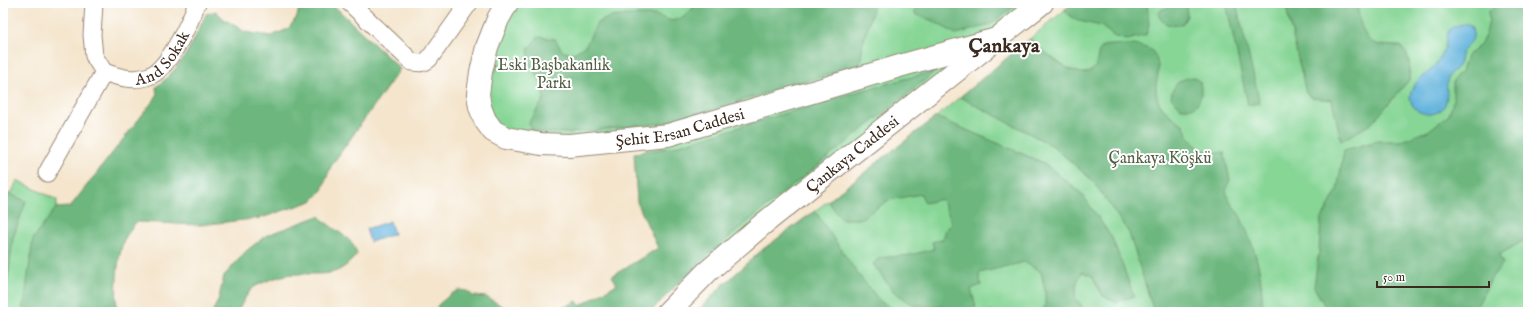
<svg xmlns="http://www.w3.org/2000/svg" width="1531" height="315" viewBox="0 0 1531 315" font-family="'IM FELL English',serif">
	<rect width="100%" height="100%" fill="#fff"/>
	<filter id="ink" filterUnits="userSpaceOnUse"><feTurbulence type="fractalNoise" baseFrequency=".025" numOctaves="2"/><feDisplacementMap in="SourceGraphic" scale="8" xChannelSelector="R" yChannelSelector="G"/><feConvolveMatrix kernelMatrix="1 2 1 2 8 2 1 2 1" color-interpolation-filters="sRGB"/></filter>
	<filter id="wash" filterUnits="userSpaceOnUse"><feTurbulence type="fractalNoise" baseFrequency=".012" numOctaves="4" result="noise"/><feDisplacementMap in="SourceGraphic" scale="16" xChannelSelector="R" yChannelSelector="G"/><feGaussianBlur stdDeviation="0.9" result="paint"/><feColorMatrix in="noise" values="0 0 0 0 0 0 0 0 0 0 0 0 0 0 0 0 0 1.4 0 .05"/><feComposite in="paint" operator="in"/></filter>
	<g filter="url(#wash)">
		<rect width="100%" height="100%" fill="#f4e5cc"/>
		<g fill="#87d696" stroke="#61805a">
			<path d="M507,3H1042L691,288L650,199L645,138H506L478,94Z"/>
			<path d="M1073,3H1528V312H697L719,289L762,250L828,201L936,117Z"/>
			<path d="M17,180L57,200L45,312H3V216Z"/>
		</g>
		<g fill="#6db77f" stroke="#54704e">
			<path d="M300,3H331L400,69L331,166L322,190L312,201L261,218L200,225L136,222C132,228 127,234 124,240C116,260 116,291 117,312H23L33,239L56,208L70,207L157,96L156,87C182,67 193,43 206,14L216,11L224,19L245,32L271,36L288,29L297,17Z"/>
			<path d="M695,3H875L863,43L860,65L665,123L570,133H543L531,130L529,122L544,99L543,85L528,62L529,48L538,37L555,39L563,52L574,53L586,45L597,23L610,17L628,15H654L672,21L684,17L695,6Z"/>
			<path d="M915,3H1019L990,25L956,34L933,21L915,14Z"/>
			<path d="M1073,3H1127L1128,5L1137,3H1147L1149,25L1146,35L1127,40L1115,37L1101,26L1075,20L1064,10Z"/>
			<path d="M1168,3H1186L1187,16L1182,25C1170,25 1163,26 1158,14L1162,9L1168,8Z"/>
			<path d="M1226,3H1236L1260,103L1248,105Z"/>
			<path d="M1285,3H1357C1359,17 1361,38 1376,44C1384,46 1393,46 1401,46C1411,57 1410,66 1409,80L1371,124L1341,141L1332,100L1312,98L1306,93Z"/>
			<path d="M1498,3H1528V238L1499,255L1503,263L1492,277L1474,312H1328L1314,287L1319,251L1321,220L1337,191L1344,150L1377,141H1401L1428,131L1449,115L1453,102V82L1457,75L1462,72L1467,56L1479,46L1486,34L1489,20L1488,12Z"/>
			<path d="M1030,39C1042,49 1071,78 1089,72C1091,71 1094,68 1096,66L1099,51L1103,46C1114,44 1145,43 1153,52C1157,57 1159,67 1158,73C1157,83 1154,89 1158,100C1163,112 1174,118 1184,125C1189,145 1204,155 1224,152L1230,180C1220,196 1234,204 1241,218C1249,236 1257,255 1260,275C1262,287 1262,300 1263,312H1154L1129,233L1093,181L1053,146L960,97Z"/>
			<path d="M936,71L757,214L702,260L650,312H435L438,305L451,294L459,290L467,291L473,296L486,297L511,311H541L567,306L577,301L580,306L617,284L612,276L658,248L637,202L634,153L669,148L874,87Z"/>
			<path d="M1194,77L1200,82C1202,93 1202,100 1193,108H1181L1171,97C1173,84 1181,78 1194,77Z"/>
			<path d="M936,117L1044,163L1082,194L1112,238L1134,296L1116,302L1103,296L1092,276L1082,272L1077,282L1075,297L1082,307V312H1039L1045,307V291L1041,272L1024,262L979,273L981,285L971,289L976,307L963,311L942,307L913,305L893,291L873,264L879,258L910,255L934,249L932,242L943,239L946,230L952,223L944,203L941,199L925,203L921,194L889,200L860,219H841L828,201Z"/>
			<path d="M3,191L26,201L13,238L4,312H3Z"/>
			<path d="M815,211L857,273L880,301L898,312H697L719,289L762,250Z"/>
			<path d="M319,216C331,230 353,236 357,254C338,279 323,273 296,274C287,274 278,277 269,280C263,283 255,285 250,291C245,297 241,305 238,312H212L218,301L224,276L246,251L267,235Z"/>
		</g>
		<g fill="#62b3dd" stroke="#4e6e7e">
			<path d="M1464,24L1471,26C1477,43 1469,41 1462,52C1460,56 1461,60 1459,64C1457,69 1452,71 1449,75C1444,85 1450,99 1443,108C1429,123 1403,108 1412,89C1417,78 1430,73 1437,63C1440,58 1442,54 1444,49C1449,33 1444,27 1464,24Z"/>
			<path d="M390,221L394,234L370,242L366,229Z"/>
		</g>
	</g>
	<g filter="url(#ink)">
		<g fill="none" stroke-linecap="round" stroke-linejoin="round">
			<g stroke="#988875" stroke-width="19">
				<g id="minor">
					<path d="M94,3L92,35L94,56L104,72"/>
					<path d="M350,3L412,62C419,63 423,64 429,59L469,3"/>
					<path id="s1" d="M104,72C118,77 134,82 149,76C168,70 190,22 197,3"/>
					<path d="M47,173L104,72"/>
				</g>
			</g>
			<g stroke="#988875" stroke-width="24">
				<g id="secondary">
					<path id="s2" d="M507,3L498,19L487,47L481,72L478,94L480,107L485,120L493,131L506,138L541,144L569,145L668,135L903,65L996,39"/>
				</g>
			</g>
			<g stroke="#988875" stroke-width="24">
				<g id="primary">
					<path id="s3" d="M668,312L707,272L763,224L1042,3"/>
				</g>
			</g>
			<use href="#minor" stroke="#fff" stroke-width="17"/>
			<use href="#secondary" stroke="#fff" stroke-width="22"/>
			<use href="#primary" stroke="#fff" stroke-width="22"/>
		</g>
	</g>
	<g text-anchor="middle" stroke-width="4" stroke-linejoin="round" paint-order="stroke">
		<g font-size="16" fill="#3b2a1e" stroke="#fff">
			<text dy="6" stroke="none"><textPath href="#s1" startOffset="68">And Sokak</textPath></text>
			<text dy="6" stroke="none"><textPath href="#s2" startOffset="328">Şehit Ersan Caddesi</textPath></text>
			<text dy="6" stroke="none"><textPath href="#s3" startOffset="243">Çankaya Caddesi</textPath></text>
		</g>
		<g font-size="16" fill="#525e42" stroke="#fff">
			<text x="554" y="70">Eski Başbakanlık<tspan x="554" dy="18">Parkı</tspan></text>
			<text x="1160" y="163">Çankaya Köşkü</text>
		</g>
		<g font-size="20" font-weight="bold" fill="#3b2a1e" stroke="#fff">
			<text x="1004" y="52">Çankaya</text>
		</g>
	</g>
	<rect width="1531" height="315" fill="none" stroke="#fff" stroke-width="16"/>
	<path d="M1377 281v6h112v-6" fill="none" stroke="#3b2a1e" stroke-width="2"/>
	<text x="1383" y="281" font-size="12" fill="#3b2a1e" stroke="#ffffff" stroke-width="3" paint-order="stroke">50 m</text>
</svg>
